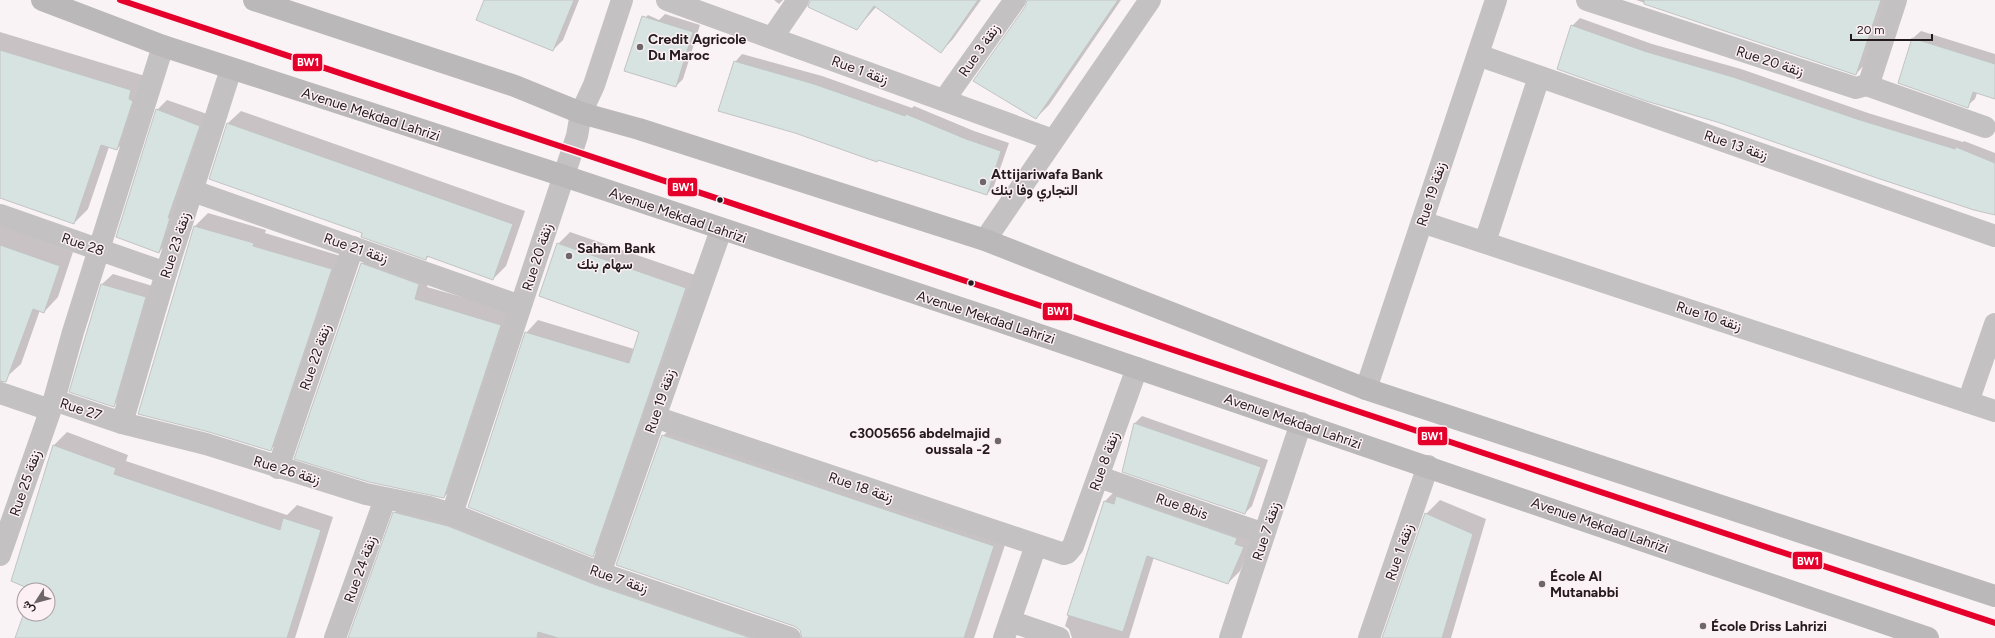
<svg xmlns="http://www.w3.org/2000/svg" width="1995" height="638" viewBox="0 0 1995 638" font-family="Figtree,Vazirmatn,sans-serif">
	<rect width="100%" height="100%" fill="#faf3f5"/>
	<g fill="#0003">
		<path d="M485,0H579L563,40L553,50Z"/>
		<path d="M774,0H783L779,4Z"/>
		<path d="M811,0H981L953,39L941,52L876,7L857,29Z"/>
		<path d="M1028,0H1121L1049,105L1036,118L1026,8Z"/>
		<path d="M1636,0H1888L1868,61L1856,74Z"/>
		<path d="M665,14L700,25L683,79L676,86L641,22L648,15L659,20Z"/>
		<path d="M1580,18L1652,44L1741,69L1868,113L1963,142L1964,141L1995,153V214L1572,26Z"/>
		<path d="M1921,31L1995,54V98L1977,93L1975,99L1967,106L1899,82L1913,38Z"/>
		<path d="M0,32L145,76L131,135L117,149L109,147L88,209L74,223L0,197Z"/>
		<path d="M742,54L822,76L912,108L914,106L974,131L1009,143L994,186L987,194L735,62Z"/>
		<path d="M167,100L210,115L169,241L159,252L157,110Z"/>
		<path d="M241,111L525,211L506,266L493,279L429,256L426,259L364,233L228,123Z"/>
		<path d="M208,213L266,230L265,233L344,257L283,437L270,450L209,431L139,413L195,226Z"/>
		<path d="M0,226L73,252L58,297L44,312L40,310L21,364L2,381L5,387L0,405Z"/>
		<path d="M570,232L698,276L605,543L592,555L526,333L538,320L634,349L640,331L558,244Z"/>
		<path d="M374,251L432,271L427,287L514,312L457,484L444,497L362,264Z"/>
		<path d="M113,274L156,287L124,396L113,406L70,391L102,284Z"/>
		<path d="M1142,416L1268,460L1252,506L1245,513L1135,423Z"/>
		<path d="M679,419L1010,530L974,638H828L617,565L663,436Z"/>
		<path d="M67,432L128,455L126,461L287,515L297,505L333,517L295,638H16L48,614V590H34L12,580L54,445Z"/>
		<path d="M1117,489L1255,535L1240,571L1228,583L1154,557L1129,638H1072L1069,629L1065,626L1105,501Z"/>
		<path d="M411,497L780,638H349L394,513Z"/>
		<path d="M1440,500L1486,519L1451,638H1384L1426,514Z"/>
	</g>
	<g fill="#d7e3e1" stroke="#c2c4c4">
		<path d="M484,0H574L553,51L476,20Z"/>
		<path d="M810,0H978L941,53L874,6L857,30L808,7Z"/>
		<path d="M1027,0H1118L1036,119L973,81L1025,7Z"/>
		<path d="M1644,0H1881L1856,75L1644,4Z"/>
		<path d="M642,16L693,32L676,87L624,71Z"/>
		<path d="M1571,25L1644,51L1733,77L1860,120L1955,149L1956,147L1995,163V215L1974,210L1877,178L1717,122L1646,101L1557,69Z"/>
		<path d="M1912,38L1995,64V99L1973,92L1968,108L1898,83Z"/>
		<path d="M0,50L131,90L129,99L133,101L117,150L101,145L74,224L0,198Z"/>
		<path d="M734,61L814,84L905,116L906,114L966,139L1001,151L987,195L878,160L877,162L795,133L718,111Z"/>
		<path d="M156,109L200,126L168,218H170L159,253L116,237Z"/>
		<path d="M227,123L513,224L493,280L427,256L426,260L361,237L362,233L209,179Z"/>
		<path d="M194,226L254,243L253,246L332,269L271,451L209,432L138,414Z"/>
		<path d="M557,243L686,288L593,557L468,507L525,332L629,363L639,332L539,296Z"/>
		<path d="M0,245L60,266L44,313L33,309L6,382L0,381Z"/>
		<path d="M361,263L419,284L415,299L501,325L444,498L369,482L294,459Z"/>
		<path d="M101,284L146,297L114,407L69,392Z"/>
		<path d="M1134,423L1261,467L1245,514L1122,472Z"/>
		<path d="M662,435L994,546L964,638H802L800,630L794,626L616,565Z"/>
		<path d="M53,445L116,468L114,474L280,530L283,518L321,530L287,638H15L24,613L48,614V590H32L11,581Z"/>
		<path d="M1116,496L1237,538L1235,544L1244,547L1228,584L1147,556L1123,632L1067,615L1104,501L1114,504Z"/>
		<path d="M393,512L448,526L596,585L751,638H558L538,632L537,638H348Z"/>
		<path d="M1425,513L1473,534L1442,638H1382Z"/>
	</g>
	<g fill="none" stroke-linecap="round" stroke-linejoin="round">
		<g stroke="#c4c1c2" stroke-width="22">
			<path d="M667,0L1053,140"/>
			<path d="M1587,0L1856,88L1866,85L1870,80L1896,0"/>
			<path d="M772,38L798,0"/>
			<path d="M1478,55L1995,236"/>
			<path d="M1866,85L1985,127"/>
			<path d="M944,100L1015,0"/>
			<path d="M193,191L520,306"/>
			<path d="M0,215L166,273"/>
			<path d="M1422,222L1995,411"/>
			<path d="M985,240L1150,0"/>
			<path d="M1485,242L1539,77"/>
			<path d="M1366,389L1496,0"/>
			<path d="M0,393L50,410"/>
			<path d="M54,400L73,332L163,46"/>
			<path d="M1968,402L1995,324"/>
			<path d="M655,417L1064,554L1067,553L1073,546L1137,368"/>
			<path d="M122,423L166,273L231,69"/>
			<path d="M278,468L353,247"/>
			<path d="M1099,477L1264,534"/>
			<path d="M452,514L577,136L581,113L594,85L622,0"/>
			<path d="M0,555L54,400L122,423L206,444L366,494L429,507L452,514L600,573L790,638"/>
			<path d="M600,573L721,230"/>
			<path d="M1010,621L1059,638"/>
			<path d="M335,638L385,499"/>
			<path d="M1004,638L1036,545"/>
			<path d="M1230,638L1301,423"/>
			<path d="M1369,638L1428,466"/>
		</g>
		<g stroke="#bbb8b9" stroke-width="22">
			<path d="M42,0L163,46L564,176L996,320L1928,638"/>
			<path d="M254,0L515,86L581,113L639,129L985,240L1366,389L1995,596"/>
		</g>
		<g stroke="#fdf0f4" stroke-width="9">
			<path id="bus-1" d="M120,0L1995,623"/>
		</g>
		<use href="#bus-1" stroke="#e4002b" stroke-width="6"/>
	</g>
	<g fill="#6e6769" stroke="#fdf0f4" stroke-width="1.5">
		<circle cx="640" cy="47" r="4"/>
		<circle cx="983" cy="182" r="4"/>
		<circle cx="569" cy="256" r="4"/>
		<circle cx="998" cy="441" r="4"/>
		<circle cx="1542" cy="584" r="4"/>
		<circle cx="1703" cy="626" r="4"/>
	</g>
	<g fill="#231b1e" stroke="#fdf0f4" stroke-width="1.5">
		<circle cx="720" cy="200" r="3.5"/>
		<circle cx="971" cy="283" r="3.5"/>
	</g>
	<g text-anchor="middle" stroke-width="3" stroke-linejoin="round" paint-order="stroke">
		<g font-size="14" font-weight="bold" fill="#231b1e" stroke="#fdf0f4" text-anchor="start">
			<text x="648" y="44">Credit Agricole<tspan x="648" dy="16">Du Maroc</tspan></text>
			<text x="991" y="179">Attijariwafa Bank<tspan x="991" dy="16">التجاري وفا بنك</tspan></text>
			<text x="577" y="253">Saham Bank<tspan x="577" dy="16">سهام بنك</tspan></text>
			<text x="990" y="438" text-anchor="end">c3005656 abdelmajid<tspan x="990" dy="16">oussala -2</tspan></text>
			<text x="1550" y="581">École Al<tspan x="1550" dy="16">Mutanabbi</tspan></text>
			<text x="1711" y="631">École Driss Lahrizi</text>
		</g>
		<g font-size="14" fill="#231b1e" stroke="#fdf0f4">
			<text transform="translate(979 50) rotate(-55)" y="5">Rue 3 زنقة</text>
			<text transform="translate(1770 61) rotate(18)" y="5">Rue 20 زنقة</text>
			<text transform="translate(860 70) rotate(20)" y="5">Rue 1 زنقة</text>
			<text transform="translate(371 114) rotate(18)" y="5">Avenue Mekdad Lahrizi</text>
			<text transform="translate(1736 145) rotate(19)" y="5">Rue 13 زنقة</text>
			<text transform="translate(1431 194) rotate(-72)" y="5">Rue 19 زنقة</text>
			<text transform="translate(678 215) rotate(19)" y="5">Avenue Mekdad Lahrizi</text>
			<text transform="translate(83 244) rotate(19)" y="5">Rue 28</text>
			<text transform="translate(175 245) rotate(-72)" y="5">Rue 23 زنقة</text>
			<text transform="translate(356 248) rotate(19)" y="5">Rue 21 زنقة</text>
			<text transform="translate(537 257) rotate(-72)" y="5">Rue 20 زنقة</text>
			<text transform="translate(1709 316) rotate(18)" y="5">Rue 10 زنقة</text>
			<text transform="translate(986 317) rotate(18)" y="5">Avenue Mekdad Lahrizi</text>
			<text transform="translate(315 357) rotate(-71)" y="5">Rue 22 زنقة</text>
			<text transform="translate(660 401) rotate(-71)" y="5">Rue 19 زنقة</text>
			<text transform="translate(81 409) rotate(18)" y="5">Rue 27</text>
			<text transform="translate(1293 421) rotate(19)" y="5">Avenue Mekdad Lahrizi</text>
			<text transform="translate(1104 461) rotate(-70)" y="5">Rue 8 زنقة</text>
			<text transform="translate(287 470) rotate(17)" y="5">Rue 26 زنقة</text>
			<text transform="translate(25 483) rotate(-71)" y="5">Rue 25 زنقة</text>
			<text transform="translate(861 487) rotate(19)" y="5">Rue 18 زنقة</text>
			<text transform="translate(1182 506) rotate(19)" y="5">Rue 8bis</text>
			<text transform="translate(1600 525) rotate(19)" y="5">Avenue Mekdad Lahrizi</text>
			<text transform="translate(1266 531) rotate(-72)" y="5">Rue 7 زنقة</text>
			<text transform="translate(1399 552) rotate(-71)" y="5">Rue 1 زنقة</text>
			<text transform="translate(360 569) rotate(-70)" y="5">Rue 24 زنقة</text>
			<text transform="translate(619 579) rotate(19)" y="5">Rue 7 زنقة</text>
		</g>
	</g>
	<g stroke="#fdf0f4" stroke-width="1.5">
		<rect x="292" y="53" width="31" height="19" rx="4" fill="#e4002b"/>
		<rect x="667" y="177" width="31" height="20" rx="4" fill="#e4002b"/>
		<rect x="1042" y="302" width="31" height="19" rx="4" fill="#e4002b"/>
		<rect x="1417" y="426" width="31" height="20" rx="4" fill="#e4002b"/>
		<rect x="1792" y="551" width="31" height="19" rx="4" fill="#e4002b"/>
	</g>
	<g font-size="11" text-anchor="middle" font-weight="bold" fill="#fff">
		<text x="308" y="66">BW1</text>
		<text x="683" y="191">BW1</text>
		<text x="1058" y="315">BW1</text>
		<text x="1432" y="440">BW1</text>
		<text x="1808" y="565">BW1</text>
	</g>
	<g transform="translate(36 602) rotate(234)"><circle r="19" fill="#fdf0f4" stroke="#a69b9e"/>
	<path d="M0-3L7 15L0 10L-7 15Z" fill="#6e6769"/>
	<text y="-6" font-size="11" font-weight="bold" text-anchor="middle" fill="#231b1e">ش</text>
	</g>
	<path d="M1851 34v6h81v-6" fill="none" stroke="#231b1e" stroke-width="2"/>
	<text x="1857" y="34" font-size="12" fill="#231b1e" stroke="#fdf0f4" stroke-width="3" paint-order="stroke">20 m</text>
</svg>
